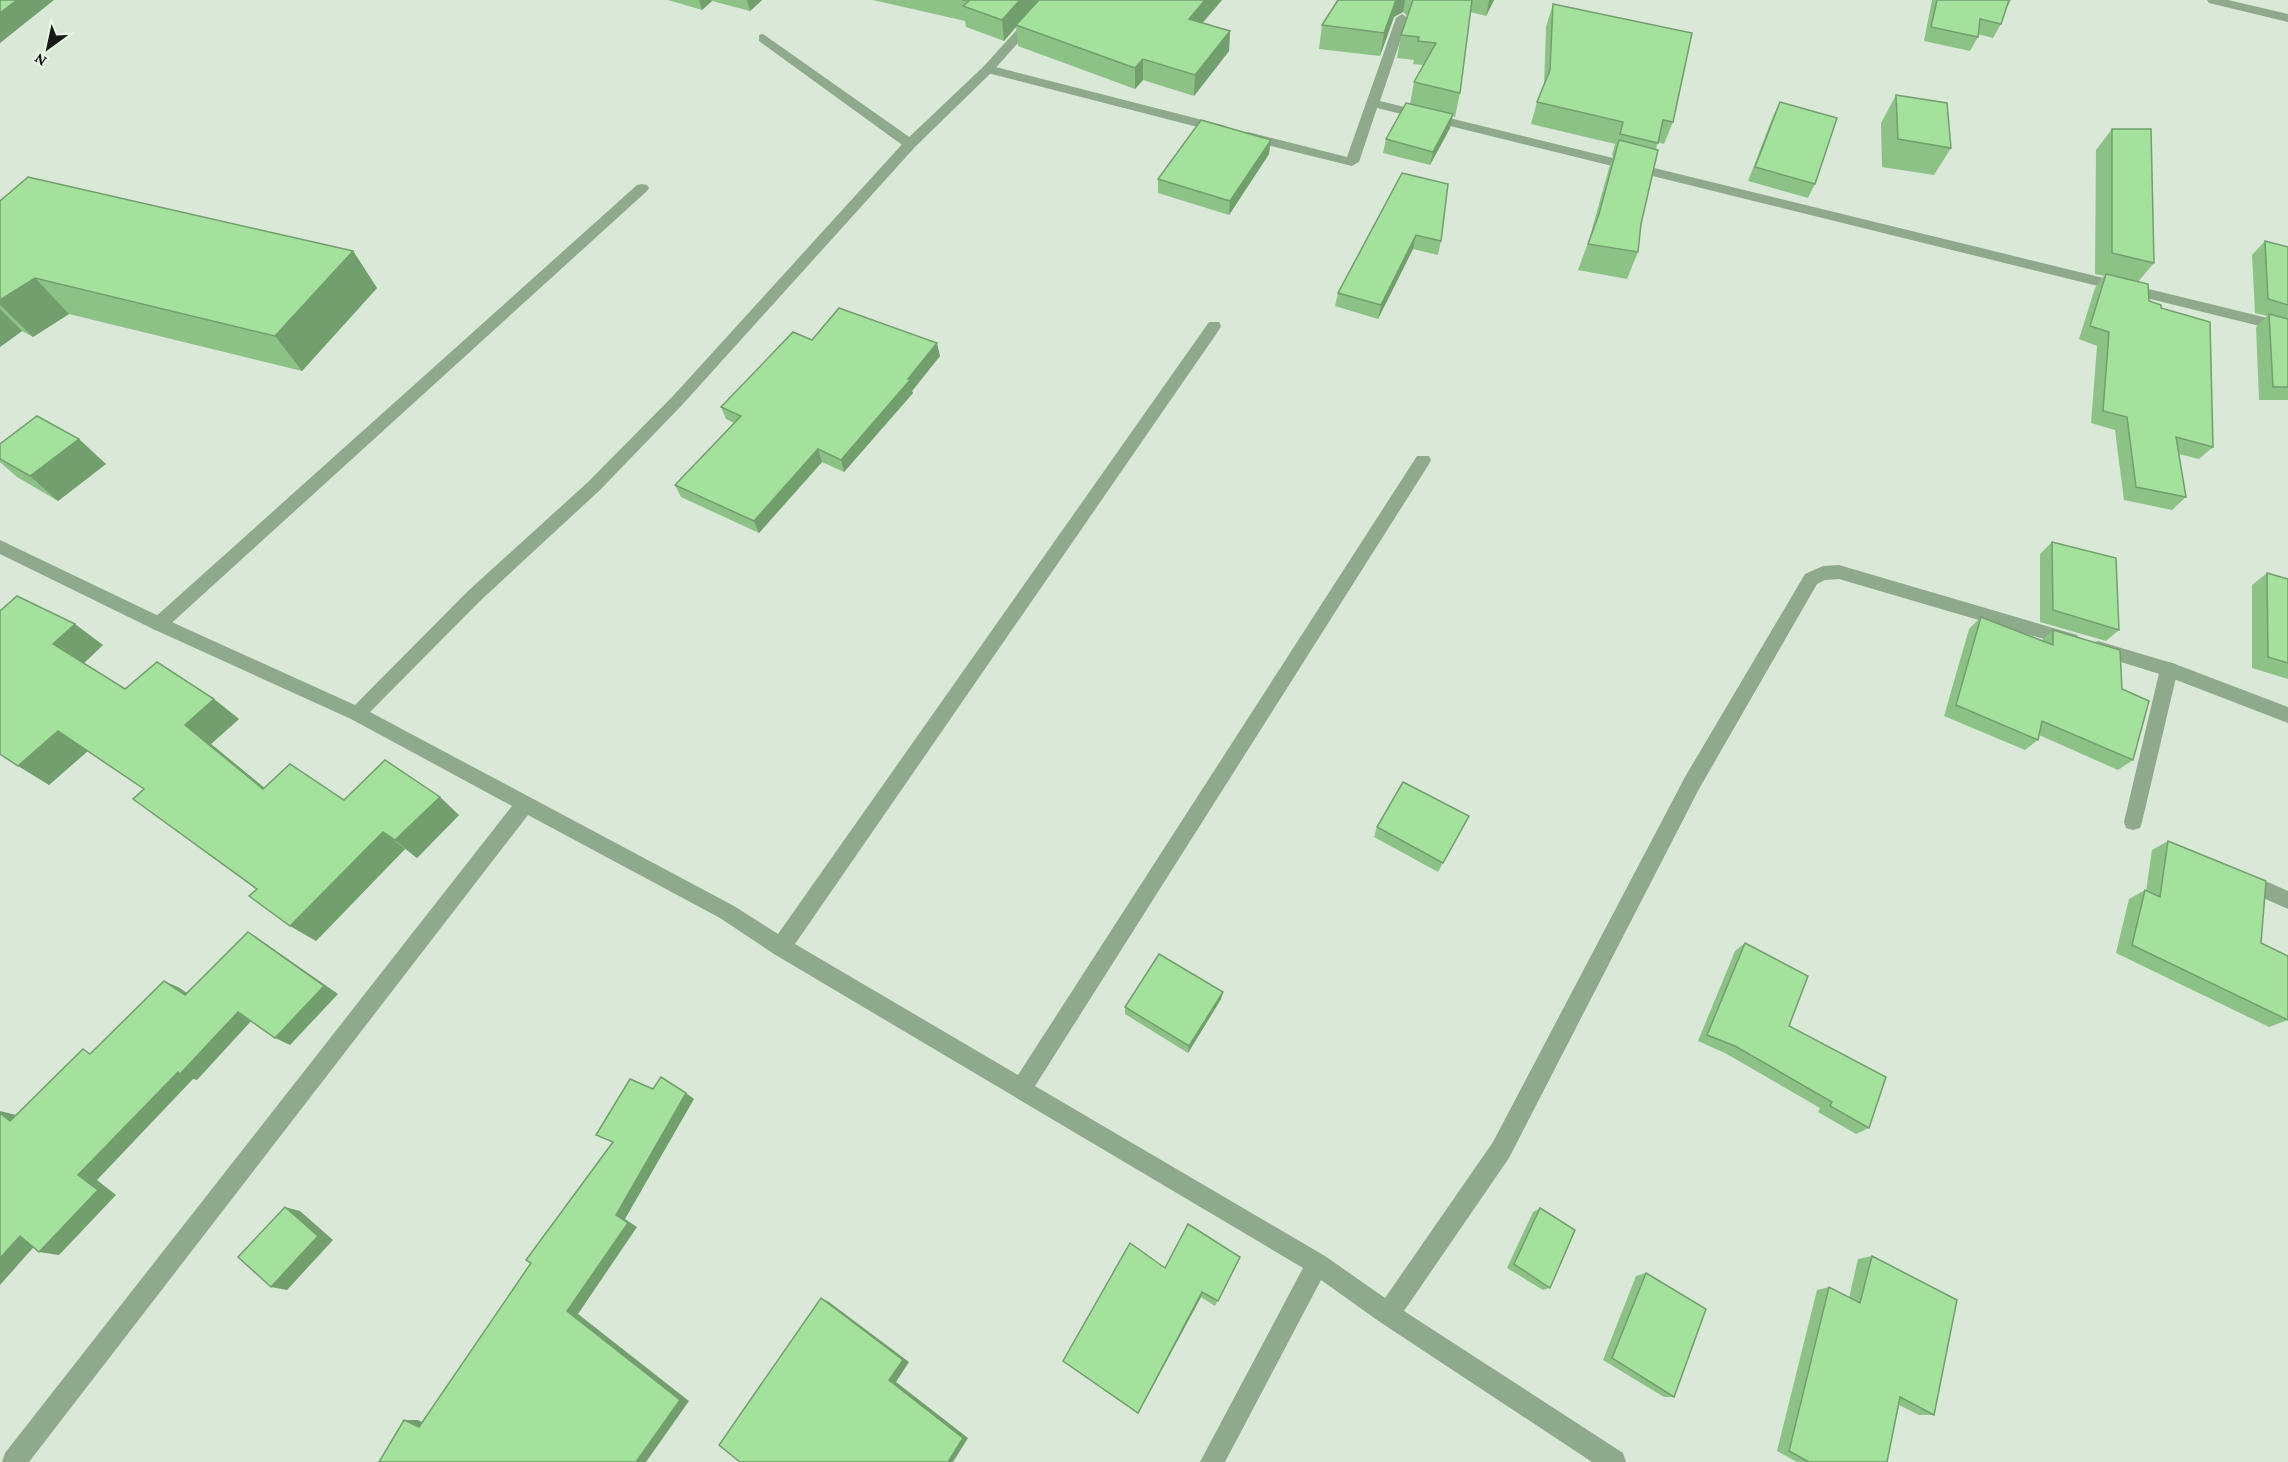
<svg xmlns="http://www.w3.org/2000/svg" width="2288" height="1462" viewBox="0 0 2288 1462" font-family="'Crimson Pro',serif">
	<rect width="100%" height="100%" fill="#d9e8d7"/>
	<g fill="none" stroke-linecap="round" stroke-linejoin="round">
		<g fill="#8fa98c" fill-rule="evenodd">
			<path d="M1402,14L1408,18L1380,101L2288,323V333L1377,108L1359,162L1352,166L1243,139L1241,136L1243,133L1248,132L1347,157L1396,18Z"/>
			<path d="M763,34L915,141L917,144L915,147H905L759,41V35Z"/>
			<path d="M988,65L1226,126L1227,129L1221,133L984,72L982,69L984,66Z"/>
			<path d="M642,184L647,185L649,188L647,191L165,629L159,631L153,629L150,624L153,619L637,185Z"/>
			<path d="M2169,662L2175,664L2178,669L2142,822L2140,828L2133,830L2126,828L2124,822L2160,669L2163,664Z"/>
			<path d="M2268,882L2288,891V909L2261,897L2258,891L2261,885Z"/>
		</g>
		<g fill="#8fa98c" fill-rule="evenodd">
			<path d="M1044,0H1056L992,72L915,147L683,404L600,490L480,601L370,712L734,906L778,934L1209,322H1219L1221,326L1219,330L795,944L1018,1075L1417,456H1429L1431,460L1429,464L1035,1086L1325,1256L1385,1298L1493,1142L1685,777L1805,574L1823,566L1839,565L2077,635L2080,640L2077,645L2071,647L1839,579L1825,580L1817,584L1699,789L1509,1158L1404,1311L1623,1453L1626,1462H1592L1380,1322L1321,1280L1225,1462H1200L1303,1268L774,954L720,918L528,815L29,1462H2L5,1453L512,806L351,719L153,629L0,554V540L165,619L355,705L468,591L588,482L673,396L905,141L984,66Z"/>
			<path d="M2207,0H2228L2288,14V22L2209,3Z"/>
			<path d="M2098,641L2175,664L2288,707V723L2166,676L2092,653L2089,648L2092,643Z"/>
		</g>
	</g>
	<g fill="#8dc287">
		<path d="M668,0H762L750,11L712,1L702,10Z"/>
		<path d="M873,0H1222L1203,23L1230,31L1229,51L1194,96L1143,80L1135,89L1018,46L1016,27L1004,41L966,27L965,21Z"/>
		<path d="M1338,0H1494L1486,16L1470,12L1460,93L1455,117L1452,116L1450,128L1430,165L1383,153L1386,139L1410,104L1414,82L1423,65L1413,64L1414,60L1397,58L1401,35L1407,16L1403,12L1394,17L1380,56L1319,49L1322,25Z"/>
		<path d="M1932,0H2011L2008,6H2007L2001,24L1993,38L1978,34V37L1970,51L1924,41Z"/>
		<path d="M1553,4L1673,122L1664,144L1658,142L1656,149L1641,224L1638,252L1627,279L1578,270L1589,240L1609,168L1613,156L1612,155L1615,144L1531,124L1537,102L1544,86L1546,27Z"/>
		<path d="M1896,95L1951,148L1934,175L1882,167L1881,123Z"/>
		<path d="M1780,102L1815,184L1808,198L1748,181L1773,116Z"/>
		<path d="M2112,129L2154,263L2138,282L2149,301L2161,308L2213,447L2199,459L2179,454L2186,497L2172,510L2124,500L2115,430L2091,423L2097,346L2079,339L2095,288L2104,276L2095,274L2096,150Z"/>
		<path d="M1269,154L1229,215L1158,193V179Z"/>
		<path d="M1402,173L1441,241L1438,255L1413,249L1378,319L1335,306L1338,293Z"/>
		<path d="M0,201L353,251L377,288L302,371L69,314L33,337L22,331L0,347Z"/>
		<path d="M2265,241L2288,247V400H2259L2256,327L2267,316L2255,313L2252,255Z"/>
		<path d="M812,340L940,356L912,391L913,393L844,472L822,462L759,533L681,497L675,485L734,423L726,419L721,407Z"/>
		<path d="M0,444L106,464L58,501L17,477L0,462Z"/>
		<path d="M2052,542L2119,630L2106,641L2040,622V554Z"/>
		<path d="M2267,573L2288,579V679L2252,668V585Z"/>
		<path d="M0,611L103,645L83,663L125,689L214,699L239,719L211,744L264,788L344,800L459,815L417,858L405,849L316,941L144,789L87,751L49,785Z"/>
		<path d="M1981,617L2041,641L2053,630L2122,689L2133,760L2118,770L2039,735L2038,740L2025,750L1944,716L1969,629Z"/>
		<path d="M1469,816L1438,872L1374,837L1377,827Z"/>
		<path d="M2168,841L2261,943L2288,1020L2269,1027L2116,953L2129,899L2145,890L2146,891L2152,850Z"/>
		<path d="M1745,943L1789,1026L1869,1128L1856,1134L1818,1112L1820,1108L1725,1053L1698,1041L1735,951Z"/>
		<path d="M1221,999L1188,1053L1125,1014V1007Z"/>
		<path d="M1540,1208L1550,1288L1543,1290L1507,1268L1533,1212Z"/>
		<path d="M1872,1256L1934,1415H1919L1899,1405L1887,1462H1797L1777,1451L1817,1290L1829,1287L1849,1298L1858,1259Z"/>
		<path d="M1240,1257L1215,1306L1201,1297L1138,1414L1063,1361L1165,1268Z"/>
		<path d="M1646,1273L1674,1397H1664L1603,1360L1636,1276Z"/>
	</g>
	<g fill="#739e6e">
		<path d="M17,0H54L0,43V13Z"/>
		<path d="M699,0H711L712,1L702,10Z"/>
		<path d="M747,0H762L750,11Z"/>
		<path d="M1020,0H1041L1016,25V27L1004,41L1002,20Z"/>
		<path d="M1205,0H1222L1188,39L1189,19Z"/>
		<path d="M1396,0H1405L1403,12L1394,17L1380,56L1384,33Z"/>
		<path d="M1489,0H1494L1486,16Z"/>
		<path d="M1230,31L1229,51L1194,96L1195,75Z"/>
		<path d="M1143,59V80L1135,89V68Z"/>
		<path d="M1453,114L1450,128L1430,165L1433,152Z"/>
		<path d="M1271,140L1269,154L1229,215L1230,201Z"/>
		<path d="M1416,235L1413,249L1378,319L1381,305Z"/>
		<path d="M353,251L377,288L302,371L275,336Z"/>
		<path d="M35,278L69,314L33,337L0,305V300Z"/>
		<path d="M0,309L22,331L0,347Z"/>
		<path d="M937,343L940,356L912,391L913,393L844,472L841,460Z"/>
		<path d="M79,439L106,464L58,501L30,476Z"/>
		<path d="M818,449L822,462L759,533L754,521Z"/>
		<path d="M75,624L103,645L82,665L53,644Z"/>
		<path d="M214,699L239,719L211,744L288,807L263,789L185,725Z"/>
		<path d="M58,731L88,751L49,785L18,766Z"/>
		<path d="M440,797L459,815L417,858L395,840Z"/>
		<path d="M383,832L405,849L316,941L290,926Z"/>
		<path d="M248,932L262,941L338,994L290,1045L275,1038Z"/>
		<path d="M164,981L180,988L201,1003L185,995Z"/>
		<path d="M1223,992L1221,999L1188,1053L1189,1046Z"/>
		<path d="M238,1012L253,1019L197,1080L193,1079L97,1180L116,1195L59,1255L39,1252L78,1175L178,1072Z"/>
		<path d="M686,1093L694,1099L625,1219L637,1227L578,1314L689,1401L646,1462H636L567,1311L616,1215Z"/>
		<path d="M0,1111L16,1115L10,1121L0,1113Z"/>
		<path d="M285,1207L300,1211L333,1240L287,1290L271,1287Z"/>
		<path d="M20,1236L40,1240L0,1285V1258Z"/>
		<path d="M1202,1292L1201,1297L1138,1414V1413Z"/>
		<path d="M821,1298L829,1302L909,1362L896,1382L968,1438L953,1462H948Z"/>
		<path d="M404,1420H418L433,1428L419,1427Z"/>
	</g>
	<g fill="#a4e19d" stroke="#739e6e" stroke-width="1.5">
		<path d="M0,0H17L0,13Z"/>
		<path d="M962,0H1020L1002,20L963,6L969,1Z"/>
		<path d="M1039,0H1205L1189,19L1230,31L1195,75L1143,59L1135,68L1016,25Z"/>
		<path d="M1338,0H1396L1384,33L1322,25Z"/>
		<path d="M1413,0H1472L1460,93L1414,82L1436,43L1418,41L1419,37L1401,35Z"/>
		<path d="M1937,0H2009L2001,24L1980,19L1978,37L1931,27Z"/>
		<path d="M1553,4L1692,33L1673,122L1663,120L1658,143L1620,134L1623,122L1537,102L1550,70Z"/>
		<path d="M1896,95L1947,103L1951,148L1898,139Z"/>
		<path d="M1780,102L1837,118L1815,184L1755,167Z"/>
		<path d="M1406,103L1453,114L1433,152L1386,139Z"/>
		<path d="M1201,120L1271,140L1230,201L1158,179Z"/>
		<path d="M2112,129H2151L2154,263L2112,253Z"/>
		<path d="M1619,140L1658,150L1641,224L1638,252L1588,244L1599,214Z"/>
		<path d="M1402,173L1448,184L1441,241L1416,235L1381,305L1338,293Z"/>
		<path d="M28,177L353,251L275,336L35,278L0,300V201Z"/>
		<path d="M2265,241L2288,247V305L2268,299Z"/>
		<path d="M2106,274L2148,284L2149,301L2161,305V308L2210,322L2213,447L2176,437L2186,497L2136,487L2127,417L2103,411L2109,332L2090,326Z"/>
		<path d="M839,308L937,343L908,379L910,380L841,460L818,449L754,521L675,485L741,416L721,407L793,332L812,340Z"/>
		<path d="M2269,314L2288,319V387H2273Z"/>
		<path d="M37,416L79,439L30,476L0,459V444Z"/>
		<path d="M2052,542L2116,558L2119,630L2053,610Z"/>
		<path d="M2267,573L2288,579V663L2268,657Z"/>
		<path d="M17,596L75,624L53,644L125,689L157,662L214,699L185,725L263,789L290,764L344,800L385,760L440,797L395,840L383,832L290,926L249,896L257,889L133,799L144,789L58,731L18,766L0,754V611Z"/>
		<path d="M1981,617L2053,645V630L2120,650L2122,689L2149,701L2133,760L2042,721L2038,740L1956,705Z"/>
		<path d="M1403,782L1469,816L1443,863L1377,827Z"/>
		<path d="M2168,841L2266,881L2261,943L2288,956V1020L2132,945L2145,890L2160,897Z"/>
		<path d="M248,932L324,986L275,1038L238,1012L180,1074L178,1072L78,1175L98,1190L39,1252L20,1236L0,1258V1113L10,1121L83,1049L90,1054L164,981L185,995Z"/>
		<path d="M1745,943L1808,976L1789,1026L1886,1077L1869,1128L1830,1106L1832,1102L1735,1046L1707,1035Z"/>
		<path d="M1159,954L1223,992L1189,1046L1125,1007Z"/>
		<path d="M661,1077L686,1093L616,1215L628,1223L567,1311L680,1400L636,1462H379L404,1420L419,1427L531,1263L526,1260L613,1142L596,1135L630,1079L653,1089Z"/>
		<path d="M285,1207L318,1236L271,1287L238,1257Z"/>
		<path d="M1540,1208L1575,1230L1550,1288L1514,1264Z"/>
		<path d="M1188,1224L1240,1257L1218,1301L1202,1292L1138,1413L1063,1361L1130,1243L1165,1268Z"/>
		<path d="M1872,1256L1957,1300L1934,1415L1900,1397L1887,1462H1809L1789,1451L1829,1287L1860,1303Z"/>
		<path d="M1646,1273L1706,1309L1674,1397L1612,1358Z"/>
		<path d="M821,1298L903,1360L889,1380L963,1438L948,1462H740L719,1445Z"/>
	</g>
	<g transform="translate(48 48) rotate(213)" stroke="#e6f5e4" stroke-width="4.5" paint-order="stroke">
	<path d="M0-4.5L10 22L0 15L-10 22Z" fill="#151a14"/>
	<text y="-9" font-size="16" font-weight="bold" text-anchor="middle" fill="#151a14">N</text>
	</g>
</svg>
